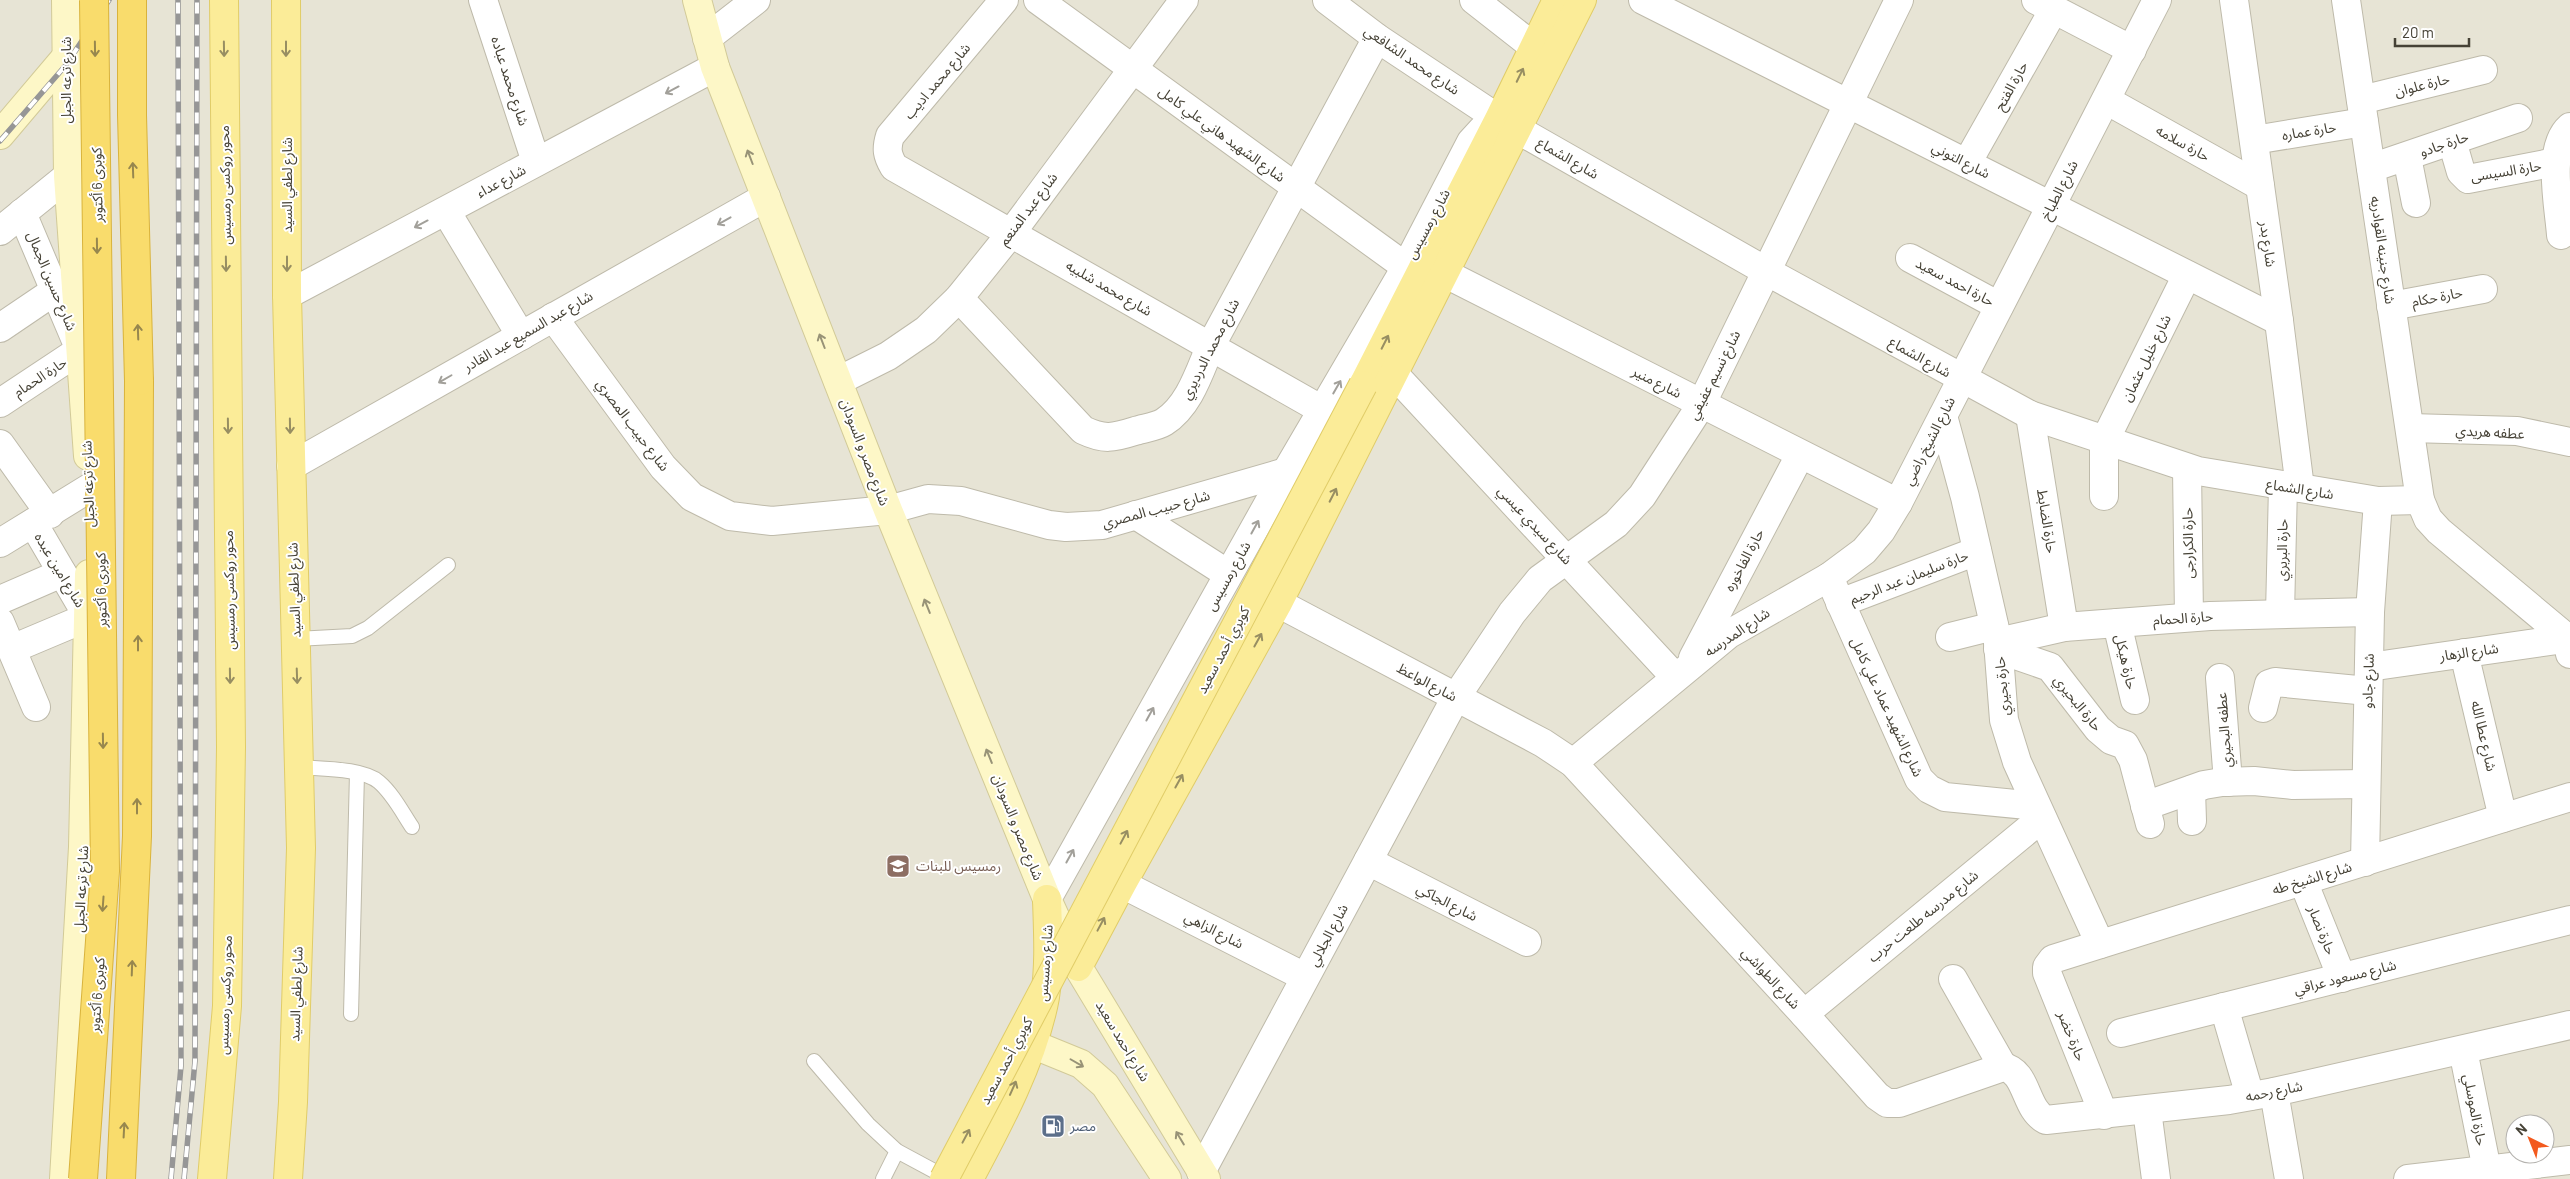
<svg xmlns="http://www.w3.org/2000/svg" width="2570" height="1179" viewBox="0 0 2570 1179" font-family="Barlow,'Noto Sans Arabic',sans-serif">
	<rect width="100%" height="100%" fill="#f3f1e7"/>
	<path fill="#e7e4d5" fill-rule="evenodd" d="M0,0H2570V1179H0ZM2515,1124H2545V1154H2515Z"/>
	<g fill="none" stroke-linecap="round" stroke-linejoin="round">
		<g stroke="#bebaaa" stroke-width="16">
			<g id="lane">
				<path d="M296,639L352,636L368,628L448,565"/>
				<path d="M299,767C321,769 363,768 379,782C393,794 402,812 412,827"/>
				<path d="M351,1014L357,773"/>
				<path d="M814,1061L868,1124L897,1151L949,1179"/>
				<path d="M883,1179L897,1151"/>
			</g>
		</g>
		<g stroke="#bebaaa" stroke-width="30">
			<g id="street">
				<path d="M483,0L536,162"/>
				<path d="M1004,0L890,136C886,149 887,155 894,167L1324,411"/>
				<path d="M1038,0L1406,267"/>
				<path d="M1327,0L1377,38L1499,119L1766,271L2030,415L2198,471L2378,501L2420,500"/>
				<path d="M1474,0L1534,47"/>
				<path d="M1643,0L2279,321"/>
				<path d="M2036,0L2132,50"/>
				<path d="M2234,0L2279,321L2300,488"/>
				<path d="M2346,0L2420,500L2428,519L2439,531L2567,638L2570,654"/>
				<path d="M707,38L756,0"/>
				<path d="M2106,100L2260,186"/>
				<path d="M2361,100L2483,70"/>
				<path d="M2254,140L2364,122"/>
				<path d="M2452,141L2461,172L2468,179L2556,162"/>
				<path d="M2407,157L2416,203"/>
				<path d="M1967,163L2054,9"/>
				<path d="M2371,168L2518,118"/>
				<path d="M446,211L521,336"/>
				<path d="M0,231L68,176"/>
				<path d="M2561,235C2559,206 2546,148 2570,127"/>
				<path d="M1910,258L1999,306"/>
				<path d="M1444,273L1898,503"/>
				<path d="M287,295L715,67"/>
				<path d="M959,298L1083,430C1104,440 1113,438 1135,431C1144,428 1156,427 1164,422C1189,406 1199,373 1210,347L1377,38"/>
				<path d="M2391,306L2483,289"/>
				<path d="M553,317L663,467L692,497L730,516L772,521L888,510L928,499L961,501L1049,525L1066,527L1102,525L1286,472"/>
				<path d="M0,328L56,290"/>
				<path d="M1394,374L1675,677"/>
				<path d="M838,381L888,356L926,330L959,298L1012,232L1184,0"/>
				<path d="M0,403L80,350L22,213"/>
				<path d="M2030,415L2064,627"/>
				<path d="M1943,416L1965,497L1998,642L2004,720L2017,762L2100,944"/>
				<path d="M2410,428L2517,431L2570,442"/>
				<path d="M0,444L50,514"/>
				<path d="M291,466L766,197"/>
				<path d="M2187,468L2189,617"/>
				<path d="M2104,496V442L2187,275"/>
				<path d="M1136,515L1228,574"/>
				<path d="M0,543L91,487"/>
				<path d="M1829,577L1919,779L1929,789L1945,797L2036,806"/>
				<path d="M0,600L62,573"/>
				<path d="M1278,603L1543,743L1573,763L1804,1014L1877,1096L1887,1103H1899L2003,1067C2028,1071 2024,1109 2046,1120L2229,1100L2274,1092L2570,1025"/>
				<path d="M1840,603L1977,551"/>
				<path d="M2280,614L2283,486"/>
				<path d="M0,622L36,707"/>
				<path d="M2117,623L2135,700"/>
				<path d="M1950,637L1994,626"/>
				<path d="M1998,642L2064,627L2210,616L2370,612"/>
				<path d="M12,649L88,617L33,523"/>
				<path d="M1998,649L2050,667L2098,729L2111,740L2125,745L2133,760L2150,824"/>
				<path d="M2464,653L2503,818"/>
				<path d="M1693,658L1800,455"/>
				<path d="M2369,667L2570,638"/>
				<path d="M2220,678L2228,782"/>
				<path d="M2263,708L2269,684L2275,682L2368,691"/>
				<path d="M1573,763L1729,634L1829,577L1864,551L1881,531L1898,503L2157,0"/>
				<path d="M2191,790L2192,821"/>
				<path d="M2145,806L2204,785L2222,782L2254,781L2293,785L2366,784"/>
				<path d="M1368,861L1527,942"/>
				<path d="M2365,862L2370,612L2378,501"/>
				<path d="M2303,881L2342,978"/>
				<path d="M1122,884L1305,977"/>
				<path d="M1047,899L1286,472L1406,267L1471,142L1482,130L1499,119"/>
				<path d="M1953,979L2003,1067"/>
				<path d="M2224,1007L2250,1096"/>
				<path d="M1804,1014L2042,818"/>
				<path d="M2121,1033L2570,920"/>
				<path d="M2463,1050L2487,1170"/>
				<path d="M2274,1092L2289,1179"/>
				<path d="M2147,1110L2156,1179"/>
				<path d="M2104,1115L2047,973V967L2053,959L2570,797"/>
				<path d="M1201,1172L1456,697L1512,613L1540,579L1616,524L1642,496L1701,405L1899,0"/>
				<path d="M2408,1179L2570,1160"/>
			</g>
		</g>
		<g stroke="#d2ca98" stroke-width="30">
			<g id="secondary">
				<path d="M66,0L68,176L88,456"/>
				<path d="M697,0L715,67L888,510L1047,899L1078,967L1206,1179"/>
				<path d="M0,135L66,57"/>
				<path d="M1032,1044L1081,1064L1105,1085L1167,1179"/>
				<path d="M64,1179L83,847L89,574"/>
			</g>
		</g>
		<g stroke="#e0cc68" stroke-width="30">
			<g id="primary">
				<path d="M286,0L287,295L301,848L293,1102L288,1179"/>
				<path d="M1363,385L1499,119L1557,0"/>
				<path d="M1078,967L1122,884L1278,603L1582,0"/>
				<path d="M212,1179L227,1006L231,747L224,0"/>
				<path d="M969,1179C998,1125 1034,1058 1045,997C1050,964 1048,932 1047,899"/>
			</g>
		</g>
		<g stroke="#d9b33c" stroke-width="30">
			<path id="highway" d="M121,1179L137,836L139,381"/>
		</g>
		<use href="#lane" stroke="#fff" stroke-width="14"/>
		<use href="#street" stroke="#fff" stroke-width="28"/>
		<use href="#secondary" stroke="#fdf7c7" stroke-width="28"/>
		<use href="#primary" stroke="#fbec98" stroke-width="28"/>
		<use href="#highway" stroke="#f9dc6c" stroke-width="28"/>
		<g stroke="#969696" stroke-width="5.5">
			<g id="rail">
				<path d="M0,141L66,65L109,0"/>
				<path d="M171,1179L181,1066L178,0"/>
				<path d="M184,1179L195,1061L197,0"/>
			</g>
		</g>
		<use href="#rail" stroke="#fff" stroke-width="4" stroke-dasharray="11" stroke-linecap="butt"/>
		<g stroke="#e0cc68" stroke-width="30" stroke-linecap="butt">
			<path id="primary-bridge" d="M944,1179L1363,385"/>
		</g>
		<g stroke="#d9b33c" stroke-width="30" stroke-linecap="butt">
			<g id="highway-bridge">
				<path d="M132,0V115L139,381"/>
				<path d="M83,1179L105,871L94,0"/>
			</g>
		</g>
		<use href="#primary-bridge" stroke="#fbec98" stroke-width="28"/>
		<use href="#highway-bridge" stroke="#f9dc6c" stroke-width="28"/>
	</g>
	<defs><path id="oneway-shaft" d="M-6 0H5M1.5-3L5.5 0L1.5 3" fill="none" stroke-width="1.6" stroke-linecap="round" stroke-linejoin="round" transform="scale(1.25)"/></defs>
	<g stroke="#97874e">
		<use href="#oneway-shaft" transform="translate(95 49) rotate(89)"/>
		<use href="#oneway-shaft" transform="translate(133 170) rotate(-92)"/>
		<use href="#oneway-shaft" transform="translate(97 246) rotate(89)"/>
		<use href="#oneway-shaft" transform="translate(138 332) rotate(-92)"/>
		<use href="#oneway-shaft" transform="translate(138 643) rotate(-90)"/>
		<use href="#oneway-shaft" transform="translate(103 741) rotate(89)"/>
		<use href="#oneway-shaft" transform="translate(137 806) rotate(-90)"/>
		<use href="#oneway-shaft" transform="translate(103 904) rotate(94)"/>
		<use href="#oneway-shaft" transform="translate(132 968) rotate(-88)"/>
		<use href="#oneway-shaft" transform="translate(124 1130) rotate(-87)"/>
	</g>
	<g stroke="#978e62">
		<use href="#oneway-shaft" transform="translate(224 49) rotate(89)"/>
		<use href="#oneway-shaft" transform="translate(286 49) rotate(90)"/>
		<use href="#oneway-shaft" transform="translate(1520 75) rotate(-64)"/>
		<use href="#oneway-shaft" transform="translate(226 264) rotate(89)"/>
		<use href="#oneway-shaft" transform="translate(287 264) rotate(90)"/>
		<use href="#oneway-shaft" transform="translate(1385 342) rotate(-63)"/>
		<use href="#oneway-shaft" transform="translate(228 426) rotate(89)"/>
		<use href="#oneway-shaft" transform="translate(290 426) rotate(89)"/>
		<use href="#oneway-shaft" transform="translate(1333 495) rotate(-63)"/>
		<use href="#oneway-shaft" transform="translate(1258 640) rotate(-61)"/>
		<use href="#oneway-shaft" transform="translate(230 676) rotate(89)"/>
		<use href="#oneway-shaft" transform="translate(297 676) rotate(88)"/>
		<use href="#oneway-shaft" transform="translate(1179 781) rotate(-61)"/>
		<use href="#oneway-shaft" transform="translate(1124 837) rotate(-62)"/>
		<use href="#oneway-shaft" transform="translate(1101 924) rotate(-62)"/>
		<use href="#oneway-shaft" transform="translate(1013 1088) rotate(-66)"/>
		<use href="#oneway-shaft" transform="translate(966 1136) rotate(-62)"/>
	</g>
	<g stroke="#a2a09a">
		<use href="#oneway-shaft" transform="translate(672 90) rotate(152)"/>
		<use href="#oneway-shaft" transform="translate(724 221) rotate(151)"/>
		<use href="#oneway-shaft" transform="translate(421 224) rotate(152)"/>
		<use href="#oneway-shaft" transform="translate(445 379) rotate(150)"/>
		<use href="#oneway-shaft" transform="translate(1337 387) rotate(-60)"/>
		<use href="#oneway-shaft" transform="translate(1255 527) rotate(-61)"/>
		<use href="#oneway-shaft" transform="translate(1150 714) rotate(-61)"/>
		<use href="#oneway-shaft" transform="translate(1070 856) rotate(-61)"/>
	</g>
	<g stroke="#989377">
		<use href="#oneway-shaft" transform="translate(750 157) rotate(-111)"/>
		<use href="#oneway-shaft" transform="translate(822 341) rotate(-111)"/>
		<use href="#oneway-shaft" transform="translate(927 606) rotate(-112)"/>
		<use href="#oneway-shaft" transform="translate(989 756) rotate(-112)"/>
		<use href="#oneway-shaft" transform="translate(1077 1063) rotate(30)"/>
		<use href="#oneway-shaft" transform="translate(1180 1138) rotate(-121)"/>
	</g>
	<defs>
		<g id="school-square" transform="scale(1.25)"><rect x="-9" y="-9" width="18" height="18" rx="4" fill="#8d6e63" stroke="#fff"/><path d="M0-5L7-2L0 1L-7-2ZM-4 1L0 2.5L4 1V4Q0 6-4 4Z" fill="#fff"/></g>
		<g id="fuel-square" transform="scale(1.25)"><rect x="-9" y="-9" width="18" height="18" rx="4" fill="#5c6f8a" stroke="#fff"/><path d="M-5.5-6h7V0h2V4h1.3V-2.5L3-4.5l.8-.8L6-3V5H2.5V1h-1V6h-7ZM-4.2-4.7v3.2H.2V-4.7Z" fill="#fff"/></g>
	</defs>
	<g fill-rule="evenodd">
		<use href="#school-square" x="898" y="866"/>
		<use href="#fuel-square" x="1053" y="1126"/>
	</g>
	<g text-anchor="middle" stroke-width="4" stroke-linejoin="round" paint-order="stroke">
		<g font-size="14" fill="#464236" stroke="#fff">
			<text transform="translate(1412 60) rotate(34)" y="5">شارع محمد الشافعي</text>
			<text transform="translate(66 80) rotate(-90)" y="5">شارع ترعه الجبل</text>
			<text transform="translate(510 81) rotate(72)" y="5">شارع محمد عباده</text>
			<text transform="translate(937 81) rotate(-50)" y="5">شارع محمد اديب</text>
			<text transform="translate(2422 85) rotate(-14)" y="5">حارة علوان</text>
			<text transform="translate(2011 86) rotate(-61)" y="5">حارة الفتح</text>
			<text transform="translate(2309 131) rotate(-9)" y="5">حارة عماره</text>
			<text transform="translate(1222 134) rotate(36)" y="5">شارع الشهيد هاني علي كامل</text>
			<text transform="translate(2183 143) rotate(29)" y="5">حارة سلامه</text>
			<text transform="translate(2444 144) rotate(-19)" y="5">حارة جادو</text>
			<text transform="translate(1568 158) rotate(30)" y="5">شارع الشماع</text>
			<text transform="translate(1961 160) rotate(27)" y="5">شارع التوني</text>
			<text transform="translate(2506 171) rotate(-9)" y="5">حارة السيسى</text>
			<text transform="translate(501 181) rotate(-28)" y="5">شارع عداء</text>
			<text transform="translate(97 185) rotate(-91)" y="5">كوبرى 6 أكتوبر</text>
			<text transform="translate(225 185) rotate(-91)" y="5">محور روكسى رمسيس</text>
			<text transform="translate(287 185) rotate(-90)" y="5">شارع لطفي السيد</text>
			<text transform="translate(2059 190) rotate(-63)" y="5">شارع الطباخ</text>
			<text transform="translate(1028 209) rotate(-53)" y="5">شارع عبد المنعم</text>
			<text transform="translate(1428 224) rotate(-62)" y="5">شارع رمسيس</text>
			<text transform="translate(2268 244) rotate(82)" y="5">شارع بدر</text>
			<text transform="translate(2383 250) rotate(82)" y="5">شارع جنينه القوادريه</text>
			<text transform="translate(52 281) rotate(67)" y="5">شارع حسين الجمال</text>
			<text transform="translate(1955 282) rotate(28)" y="5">حارة احمد سعيد</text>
			<text transform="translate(1109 288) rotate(30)" y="5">شارع محمد شلبيه</text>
			<text transform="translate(2437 297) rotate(-11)" y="5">حارة حكام</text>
			<text transform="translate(528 331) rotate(-30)" y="5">شارع عبد السميع عبد القادر</text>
			<text transform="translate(1210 349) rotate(-63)" y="5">شارع محمد الدرديري</text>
			<text transform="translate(1920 357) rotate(29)" y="5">شارع الشماع</text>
			<text transform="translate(2146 358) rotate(-64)" y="5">شارع خليل عثمان</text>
			<text transform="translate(1714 375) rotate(-63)" y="5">شارع نسيم عفيفي</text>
			<text transform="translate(40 377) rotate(-33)" y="5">حارة الحمام</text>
			<text transform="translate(1657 382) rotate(27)" y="5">شارع منير</text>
			<text transform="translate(633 425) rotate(53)" y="5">شارع حبيب المصري</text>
			<text transform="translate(2490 432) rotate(3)" y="5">عطفه هريدي</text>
			<text transform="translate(1929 441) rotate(-63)" y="5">شارع الشيخ راضي</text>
			<text transform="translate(865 452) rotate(69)" y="5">شارع مصر و السودان</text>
			<text transform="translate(88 484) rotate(-92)" y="5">شارع ترعه الجبل</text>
			<text transform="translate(2300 489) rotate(9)" y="5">شارع الشماع</text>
			<text transform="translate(1156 509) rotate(-15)" y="5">شارع حبيب المصري</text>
			<text transform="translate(2047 521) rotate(81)" y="5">حارة الضابط</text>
			<text transform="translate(1535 525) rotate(47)" y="5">شارع سيدي عيسي</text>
			<text transform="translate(2188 543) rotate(-91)" y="5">حارة الكرارجى</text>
			<text transform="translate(2282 550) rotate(-89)" y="5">حارة البربري</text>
			<text transform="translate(1744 560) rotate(-62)" y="5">حارة الفاخوره</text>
			<text transform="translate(60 570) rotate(59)" y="5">شارع امين عبده</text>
			<text transform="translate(1228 576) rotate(-61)" y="5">شارع رمسيس</text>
			<text transform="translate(1909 577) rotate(-21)" y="5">حارة سليمان عبد الرحيم</text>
			<text transform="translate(101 590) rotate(-91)" y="5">كوبرى 6 أكتوبر</text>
			<text transform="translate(229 590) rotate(-91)" y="5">محور روكسى رمسيس</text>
			<text transform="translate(294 590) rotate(-92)" y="5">شارع لطفي السيد</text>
			<text transform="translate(2183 618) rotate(-4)" y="5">حارة الحمام</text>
			<text transform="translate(1737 632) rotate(-34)" y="5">شارع المدرسه</text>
			<text transform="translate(1223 650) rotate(-62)" y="5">كوبري أحمد سعيد</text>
			<text transform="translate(2469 652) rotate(-8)" y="5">شارع الزهار</text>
			<text transform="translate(2126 662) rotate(77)" y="5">حارة هيكل</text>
			<text transform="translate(2368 681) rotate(-88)" y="5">شارع جادو</text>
			<text transform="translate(1427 682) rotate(28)" y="5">شارع الواعظ</text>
			<text transform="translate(2002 686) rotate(-95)" y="5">حارة بحيري</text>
			<text transform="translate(2078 703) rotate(51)" y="5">حارة البحيري</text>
			<text transform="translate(1887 707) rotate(65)" y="5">شارع الشهيد عماد علي كامل</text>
			<text transform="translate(2224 730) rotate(-94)" y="5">عطفه البحيري</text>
			<text transform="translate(2484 736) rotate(77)" y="5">شارع عطا الله</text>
			<text transform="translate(1018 827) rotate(68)" y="5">شارع مصر و السودان</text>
			<text transform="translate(2312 878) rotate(-17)" y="5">شارع الشيخ طه</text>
			<text transform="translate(81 889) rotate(-87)" y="5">شارع ترعه الجبل</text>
			<text transform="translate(1447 902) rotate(27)" y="5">شارع الجاكي</text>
			<text transform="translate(1923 916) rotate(-39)" y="5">شارع مدرسه طلعت حرب</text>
			<text transform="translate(1214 930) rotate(27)" y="5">شارع الزاهي</text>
			<text transform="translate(2322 930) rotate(68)" y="5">حارة نصار</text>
			<text transform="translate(1328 935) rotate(-62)" y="5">شارع الجلالي</text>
			<text transform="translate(1045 963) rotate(-86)" y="5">شارع رمسيس</text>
			<text transform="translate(2345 977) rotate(-14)" y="5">شارع مسعود عراقي</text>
			<text transform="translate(1771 978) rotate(47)" y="5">شارع الطواشي</text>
			<text transform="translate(296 994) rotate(-88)" y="5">شارع لطفي السيد</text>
			<text transform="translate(97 995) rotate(-86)" y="5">كوبرى 6 أكتوبر</text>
			<text transform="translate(225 995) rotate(-88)" y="5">محور روكسى رمسيس</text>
			<text transform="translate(2072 1036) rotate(68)" y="5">حارة خضر</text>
			<text transform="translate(1123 1041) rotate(59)" y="5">شارع احمد سعيد</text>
			<text transform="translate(1006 1061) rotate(-62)" y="5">كوبري أحمد سعيد</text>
			<text transform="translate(2274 1091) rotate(-11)" y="5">شارع رحمه</text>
			<text transform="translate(2475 1110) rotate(79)" y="5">حارة الموسلي</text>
		</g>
		<g font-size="14" fill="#785e54" stroke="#fff" text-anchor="start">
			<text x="916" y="871">رمسيس للبنات</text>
		</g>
		<g font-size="14" fill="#4e5e75" stroke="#fff" text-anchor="start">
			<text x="1070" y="1131">مصر</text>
		</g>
	</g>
	<g transform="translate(2530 1139) rotate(317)"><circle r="24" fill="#ffffff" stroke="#b5b3af"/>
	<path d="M0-4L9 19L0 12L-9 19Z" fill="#f35a1e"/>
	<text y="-8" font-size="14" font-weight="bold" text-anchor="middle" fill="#464236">N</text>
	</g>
	<path d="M2395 38v8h74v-8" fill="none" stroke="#464236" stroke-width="2.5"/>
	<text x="2402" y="38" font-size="15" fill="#464236" stroke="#ffffff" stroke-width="4" paint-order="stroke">20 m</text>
</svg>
